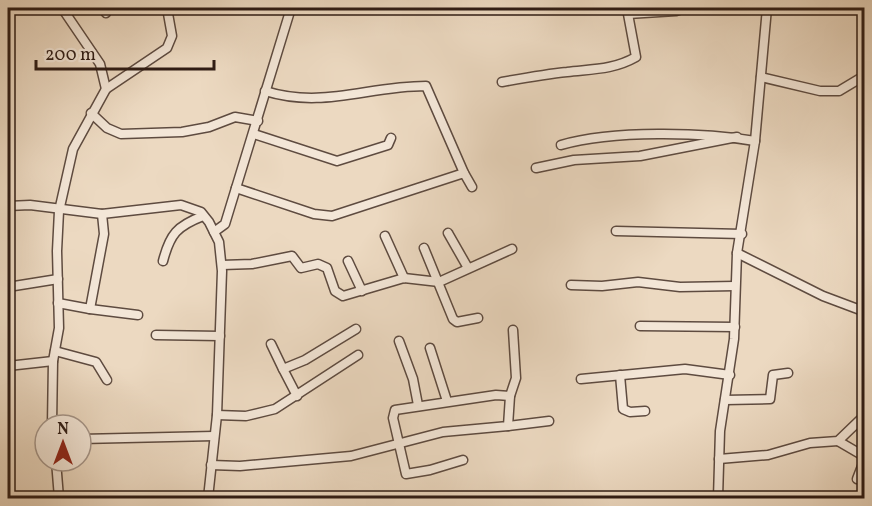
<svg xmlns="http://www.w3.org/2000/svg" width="872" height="506" viewBox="0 0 872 506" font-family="Vollkorn,serif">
	<rect width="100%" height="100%" fill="#ecd9c1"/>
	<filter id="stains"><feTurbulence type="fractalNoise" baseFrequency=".00333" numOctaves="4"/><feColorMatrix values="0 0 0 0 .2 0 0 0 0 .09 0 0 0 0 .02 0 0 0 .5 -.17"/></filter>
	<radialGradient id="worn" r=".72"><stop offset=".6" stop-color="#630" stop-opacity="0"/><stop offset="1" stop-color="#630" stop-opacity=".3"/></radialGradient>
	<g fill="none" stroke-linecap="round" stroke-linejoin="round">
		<g stroke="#5e4b40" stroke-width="11">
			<g id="minor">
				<path d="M102,8L106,13"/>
				<path d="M761,77L820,91H839L864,76"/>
				<path d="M502,82C524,78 546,74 567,72C592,69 613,70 636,57L628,14L676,11L685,8"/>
				<path d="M106,89L167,48L172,36L167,8"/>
				<path d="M265,91C323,109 367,86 426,86L464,173"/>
				<path d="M91,113L107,128L121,134L182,132L209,127L235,117L258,121"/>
				<path d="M254,134L337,161L388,145L391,138"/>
				<path d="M561,145C612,130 704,132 755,141"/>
				<path d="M536,168L574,160L640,156L737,137"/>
				<path d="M236,188L314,214L332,216L464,173L472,187"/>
				<path d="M8,206L30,205L102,214L181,205L201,212L209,222L219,242L222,271L217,415L208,498"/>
				<path d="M616,231L742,234"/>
				<path d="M214,232L225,224L291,8"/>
				<path d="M448,233L468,268"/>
				<path d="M385,236L404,278"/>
				<path d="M424,248L453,319L457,322L478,318"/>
				<path d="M737,253L823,296L863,311L864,308"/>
				<path d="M163,261C170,234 177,226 203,216"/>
				<path d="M348,261L362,291"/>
				<path d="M222,265L252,264L292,256L301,268L318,264L327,268L335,291L343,296L404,278L439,282L512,249"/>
				<path d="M571,285L602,286L638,282L680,287L735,286"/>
				<path d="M8,287L58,279"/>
				<path d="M58,303L90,309L104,234L102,214"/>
				<path d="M90,309L138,315"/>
				<path d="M640,326L735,327"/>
				<path d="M156,335L220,336"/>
				<path d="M399,341L413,379L418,405"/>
				<path d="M271,344L283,369"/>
				<path d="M430,348L447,401"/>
				<path d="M55,351L96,362L107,380"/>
				<path d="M8,366L53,361"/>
				<path d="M620,375L623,409L630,412L645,411"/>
				<path d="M581,379L685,369L730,375"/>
				<path d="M297,396L283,369L305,360L356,329"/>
				<path d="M725,400L770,399L773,375L788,373"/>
				<path d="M217,415L246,416L275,409L358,355"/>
				<path d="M52,425L53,361L59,328L57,251L59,211L73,149L106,89L100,64L62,8"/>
				<path d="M508,426L549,421"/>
				<path d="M81,439L214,436"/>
				<path d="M838,441L862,455L864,460"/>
				<path d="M719,459L768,455L810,443L838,441L864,416"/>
				<path d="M463,460L430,470L406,474L393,418L395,410L496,395L510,396"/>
				<path d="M56,461L59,498"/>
				<path d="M211,465L240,466L351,456L443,432L508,426L510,396L516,378L513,330"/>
				<path d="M857,479L864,461"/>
				<path d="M718,498L720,431L734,339L737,253L755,141L767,8"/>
			</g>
		</g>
		<use href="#minor" stroke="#f3e6d7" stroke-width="8"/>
	</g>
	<rect width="872" height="506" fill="none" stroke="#ecd9c1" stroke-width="30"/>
	<rect x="9" y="9" width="854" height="488" fill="none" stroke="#2f1c15" stroke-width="3"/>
	<rect x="15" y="15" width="842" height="476" fill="none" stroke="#2f1c15" stroke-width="1.5"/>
	<g transform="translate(63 443)"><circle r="28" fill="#f3e6d7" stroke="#a59589" stroke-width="1.5"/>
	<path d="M0-4.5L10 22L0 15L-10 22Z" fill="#8f2418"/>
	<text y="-9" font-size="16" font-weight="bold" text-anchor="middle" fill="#2f1c15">N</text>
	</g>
	<path d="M36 60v9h178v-9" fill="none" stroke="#2f1c15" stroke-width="3"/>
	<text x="45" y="60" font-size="18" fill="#2f1c15" stroke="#f3e6d7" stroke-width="4.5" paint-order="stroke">200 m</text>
	<rect width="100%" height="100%" filter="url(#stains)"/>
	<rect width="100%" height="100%" fill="url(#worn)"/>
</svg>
